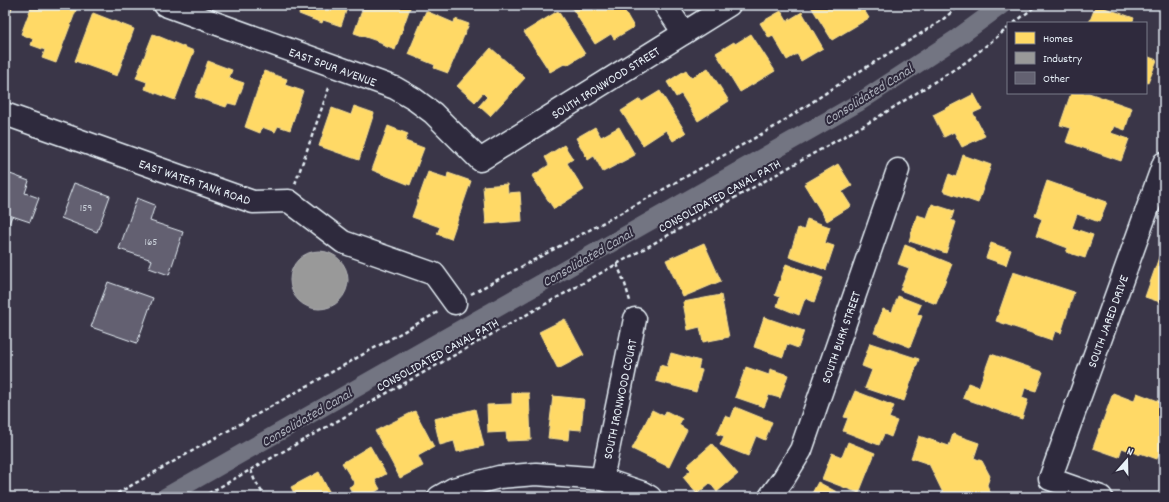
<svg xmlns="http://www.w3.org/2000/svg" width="1169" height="502" viewBox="0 0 1169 502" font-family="Dekko,sans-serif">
	<rect width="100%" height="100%" fill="#3a3648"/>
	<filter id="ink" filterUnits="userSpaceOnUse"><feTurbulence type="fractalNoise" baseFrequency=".025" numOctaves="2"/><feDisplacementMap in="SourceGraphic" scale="8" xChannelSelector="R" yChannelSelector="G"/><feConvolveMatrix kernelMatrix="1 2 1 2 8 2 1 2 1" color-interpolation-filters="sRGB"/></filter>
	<g filter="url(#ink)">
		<g fill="#ffd966" stroke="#f8e092">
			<path d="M5,5H13L5,26Z"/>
			<path d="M32,5H78L56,63L42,58L45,50L31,45L33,39L21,34Z"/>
			<path d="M302,5H348L341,26L323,20L322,23L299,14Z"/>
			<path d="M364,5H411L395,50L382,45L383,43L354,33Z"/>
			<path d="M570,5H621L634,27L614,39L611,34L595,44Z"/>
			<path d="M810,5H861L869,18L832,40Z"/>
			<path d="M1096,5L1134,18L1132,23H1089Z"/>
			<path d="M426,11L454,23L455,19L469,24L448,73L434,68L435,65L408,54Z"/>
			<path d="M558,11L585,54L567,65L566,63L550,72L524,32Z"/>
			<path d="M781,11L787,21L802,12L823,48L801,61L797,54L787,60L773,36L769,38L760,23Z"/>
			<path d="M93,13L134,29L117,76L75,61Z"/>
			<path d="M153,34L194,51L175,100L145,89L147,82L136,78Z"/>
			<path d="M751,34L775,71L740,92L716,53L734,42L735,44Z"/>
			<path d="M491,48L525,78L490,116L479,106L487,97L483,93L475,102L457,86Z"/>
			<path d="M1146,56L1157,60L1148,83L1146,82Z"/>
			<path d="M208,61L232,70L229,78L244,83L236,105L228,103L226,107L195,97Z"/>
			<path d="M708,68L729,101L698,121L681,94L676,97L667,82L686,70L691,78Z"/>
			<path d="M264,71L287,79L285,85L303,91L290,130L278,126L275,132L262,127L260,133L245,127Z"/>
			<path d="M660,91L686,133L673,141L666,130L643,145L621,111L640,99L642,102Z"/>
			<path d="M1071,93H1089L1132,108L1125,130L1114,126L1111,133L1129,139L1121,161L1066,142L1071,128L1060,125Z"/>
			<path d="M974,94L982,109L973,113L985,136L962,147L954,132L944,137L933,115Z"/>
			<path d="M354,106L374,113L359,160L319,146L332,108L351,115Z"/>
			<path d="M388,126L408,134L405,141L424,148L410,185L372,170Z"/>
			<path d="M595,127L601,137L619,127L635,155L603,172L594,156L588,160L576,138Z"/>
			<path d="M564,145L573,159L567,163L584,190L554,209L532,176L549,165L545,157Z"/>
			<path d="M963,155L991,165L978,203L943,191L949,174L956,177Z"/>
			<path d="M838,164L852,186L842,192L851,206L827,221L804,184Z"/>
			<path d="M428,172L447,178L448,173L471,181L451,239L437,234L440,227L412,217Z"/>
			<path d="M1047,181L1107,202L1099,222L1077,214L1072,228L1093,235L1085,258L1066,252L1068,248L1036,236L1042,219L1035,216Z"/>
			<path d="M507,184L508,193L520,192L522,221L486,224L483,186Z"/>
			<path d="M932,204L954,211L951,220L956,222L946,253L909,241L917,215L927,218Z"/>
			<path d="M807,219L830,227L825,243L834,246L826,270L789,257L798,228L804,230Z"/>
			<path d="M704,243L721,281L683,297L666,260Z"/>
			<path d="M991,243L1011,250L1006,265L986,258Z"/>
			<path d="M905,245L952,264L936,304L900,290L909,268L898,264Z"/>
			<path d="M1163,246L1164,247V299L1162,298L1160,302L1145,297Z"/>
			<path d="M786,264L823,278L814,302L805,298L799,315L777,306L780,297L775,295Z"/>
			<path d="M1013,272L1074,292L1061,333L1055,331L1052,340L996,321Z"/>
			<path d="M721,295L729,337L703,342L700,327L688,330L683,302Z"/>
			<path d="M898,296L921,305L917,314L922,316L910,347L874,333L883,309L892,312Z"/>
			<path d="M764,317L804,331L798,348L787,344L783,357L754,347Z"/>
			<path d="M565,319L584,355L558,369L539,332Z"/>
			<path d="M870,343L919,359L904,401L865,388L872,370L862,366Z"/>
			<path d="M671,353L700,361L698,369L702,370L696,392L656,381L660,365L667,367Z"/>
			<path d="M991,354L1043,372L1036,391L1025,388L1022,398L1028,400L1022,419L963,398L968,383L979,387Z"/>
			<path d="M746,367L769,375L770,369L788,375L780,398L769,395L764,407L735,397Z"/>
			<path d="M855,391L894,406L889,418L897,421L891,437L884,434L879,445L843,431L848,418L844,417Z"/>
			<path d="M512,393H529L531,440L507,441L506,432L488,433L487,405L512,404Z"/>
			<path d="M1113,393L1134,401L1137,393L1161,402L1158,408L1164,411V441L1157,459L1140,453V455L1122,448L1119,457L1093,448Z"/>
			<path d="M553,396L584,399L581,430L569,429L568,440L548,438Z"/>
			<path d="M735,407L772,422L765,440L756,436L748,456L720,445L724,436L717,434L725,416L731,418Z"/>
			<path d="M475,409L484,446L457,452L454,441L440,445L434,419Z"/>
			<path d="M652,410L664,416L666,411L682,419L679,425L687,430L669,467L632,449Z"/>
			<path d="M415,411L434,447L418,456L423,466L400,478L375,431Z"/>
			<path d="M953,434L979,443L974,458L982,461L990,476L987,485L991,494L990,497H945L929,464L911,458L919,436L949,446Z"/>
			<path d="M848,442L875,453L859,493L822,479L832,453L842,457Z"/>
			<path d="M712,444L738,474L717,492L710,483L697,494L683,477L691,470L687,466Z"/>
			<path d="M370,446L386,474L375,480L380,489L367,497H355L349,487L355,484L342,463Z"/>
			<path d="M319,472L332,497H296L291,487Z"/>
			<path d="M818,482L846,497H810Z"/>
		</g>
		<circle fill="#999" stroke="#b1b3b6" cx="319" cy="280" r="29"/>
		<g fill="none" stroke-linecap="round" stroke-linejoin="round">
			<path stroke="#737482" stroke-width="18" d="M165,497L858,103L957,38L1002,5"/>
		</g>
		<g fill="#636171" stroke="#e8f1f8">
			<path d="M5,172L29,181L25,193L39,198L30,222L12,216L8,226L5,225Z"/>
			<path d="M74,183L110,196L97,232L61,218Z"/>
			<path d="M137,198L155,205L150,221L183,232L169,275L149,268L152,260L119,249Z"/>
			<path d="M108,282L153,298L137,343L91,327Z"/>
		</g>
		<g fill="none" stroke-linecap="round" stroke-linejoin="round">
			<g stroke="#e8f1f8" stroke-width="25">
				<g id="minor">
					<path d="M165,5L395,88L414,99L433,113L480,160L729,5"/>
					<path d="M665,5L684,33"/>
					<path d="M5,114L253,202L289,201L343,242L434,274L455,303"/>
					<path d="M602,479L635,319"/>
					<path d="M439,497L453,489L499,477L536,474L602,479L643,493L650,497"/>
					<path d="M770,497L784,478L801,450L898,170"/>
					<path d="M1101,497L1050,479L1164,163"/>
				</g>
			</g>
			<g stroke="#e8f1f8" stroke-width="2.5" stroke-dasharray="4 3" stroke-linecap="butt">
				<path d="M1014,23L1037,5"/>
				<path d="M295,184L330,85"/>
				<path d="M617,264L625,284L630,301"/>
				<path d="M471,294L630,208L776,126L844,81L941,21L960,5"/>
				<path d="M251,470L254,479L265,497"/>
				<path d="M111,497L438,312"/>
				<path d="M202,497L875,119L966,62L1008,28"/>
			</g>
			<use href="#minor" stroke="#2f2a3d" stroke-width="22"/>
		</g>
	</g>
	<g text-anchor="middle" stroke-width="4" stroke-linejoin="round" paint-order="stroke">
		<g font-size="11" fill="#c7cdd6">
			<text x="86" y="211">159</text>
			<text x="151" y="245">165</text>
		</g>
		<g font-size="13" fill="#e8f1f8" stroke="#2f2a3d">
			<text transform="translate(333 66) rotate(20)" y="5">EAST SPUR AVENUE</text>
			<text transform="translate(605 82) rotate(-32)" y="5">SOUTH IRONWOOD STREET</text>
			<text transform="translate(195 181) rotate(19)" y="5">EAST WATER TANK ROAD</text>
			<text transform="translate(719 195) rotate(-29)" y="5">CONSOLIDATED CANAL PATH</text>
			<text transform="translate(1107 321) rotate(-70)" y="5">SOUTH JARED DRIVE</text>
			<text transform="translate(840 337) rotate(-71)" y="5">SOUTH BURK STREET</text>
			<text transform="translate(437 354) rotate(-29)" y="5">CONSOLIDATED CANAL PATH</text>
			<text transform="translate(619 399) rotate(-78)" y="5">SOUTH IRONWOOD COURT</text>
		</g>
		<g font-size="14" font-style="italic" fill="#aeb2bd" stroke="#2f2a3d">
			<text transform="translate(868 94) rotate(-32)" y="5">Consolidated Canal</text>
			<text transform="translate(587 257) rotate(-30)" y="5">Consolidated Canal</text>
			<text transform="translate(306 417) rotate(-30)" y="5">Consolidated Canal</text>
		</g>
	</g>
	<rect width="1169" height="502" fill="none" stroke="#2f2a3d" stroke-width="20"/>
	<rect x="10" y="10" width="1149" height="482" fill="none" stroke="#e8f1f8" stroke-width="1.5" filter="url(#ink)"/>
	<rect x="1007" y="22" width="140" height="72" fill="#2f2a3d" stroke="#797a88"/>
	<rect x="1015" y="32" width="20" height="12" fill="#ffd966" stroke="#797a88"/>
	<text x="1043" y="42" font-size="12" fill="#e8f1f8">Homes</text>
	<rect x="1015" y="52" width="20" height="12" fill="#999999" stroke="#797a88"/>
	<text x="1043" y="62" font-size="12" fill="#e8f1f8">Industry</text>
	<rect x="1015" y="72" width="20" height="12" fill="#636171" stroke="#797a88"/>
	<text x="1043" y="82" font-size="12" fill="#e8f1f8">Other</text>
	<g transform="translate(1127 460) rotate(20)" stroke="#2f2a3d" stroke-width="3" paint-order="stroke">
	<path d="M0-3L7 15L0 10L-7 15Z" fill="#e8f1f8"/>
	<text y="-6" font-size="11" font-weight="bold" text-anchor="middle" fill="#e8f1f8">N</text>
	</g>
</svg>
